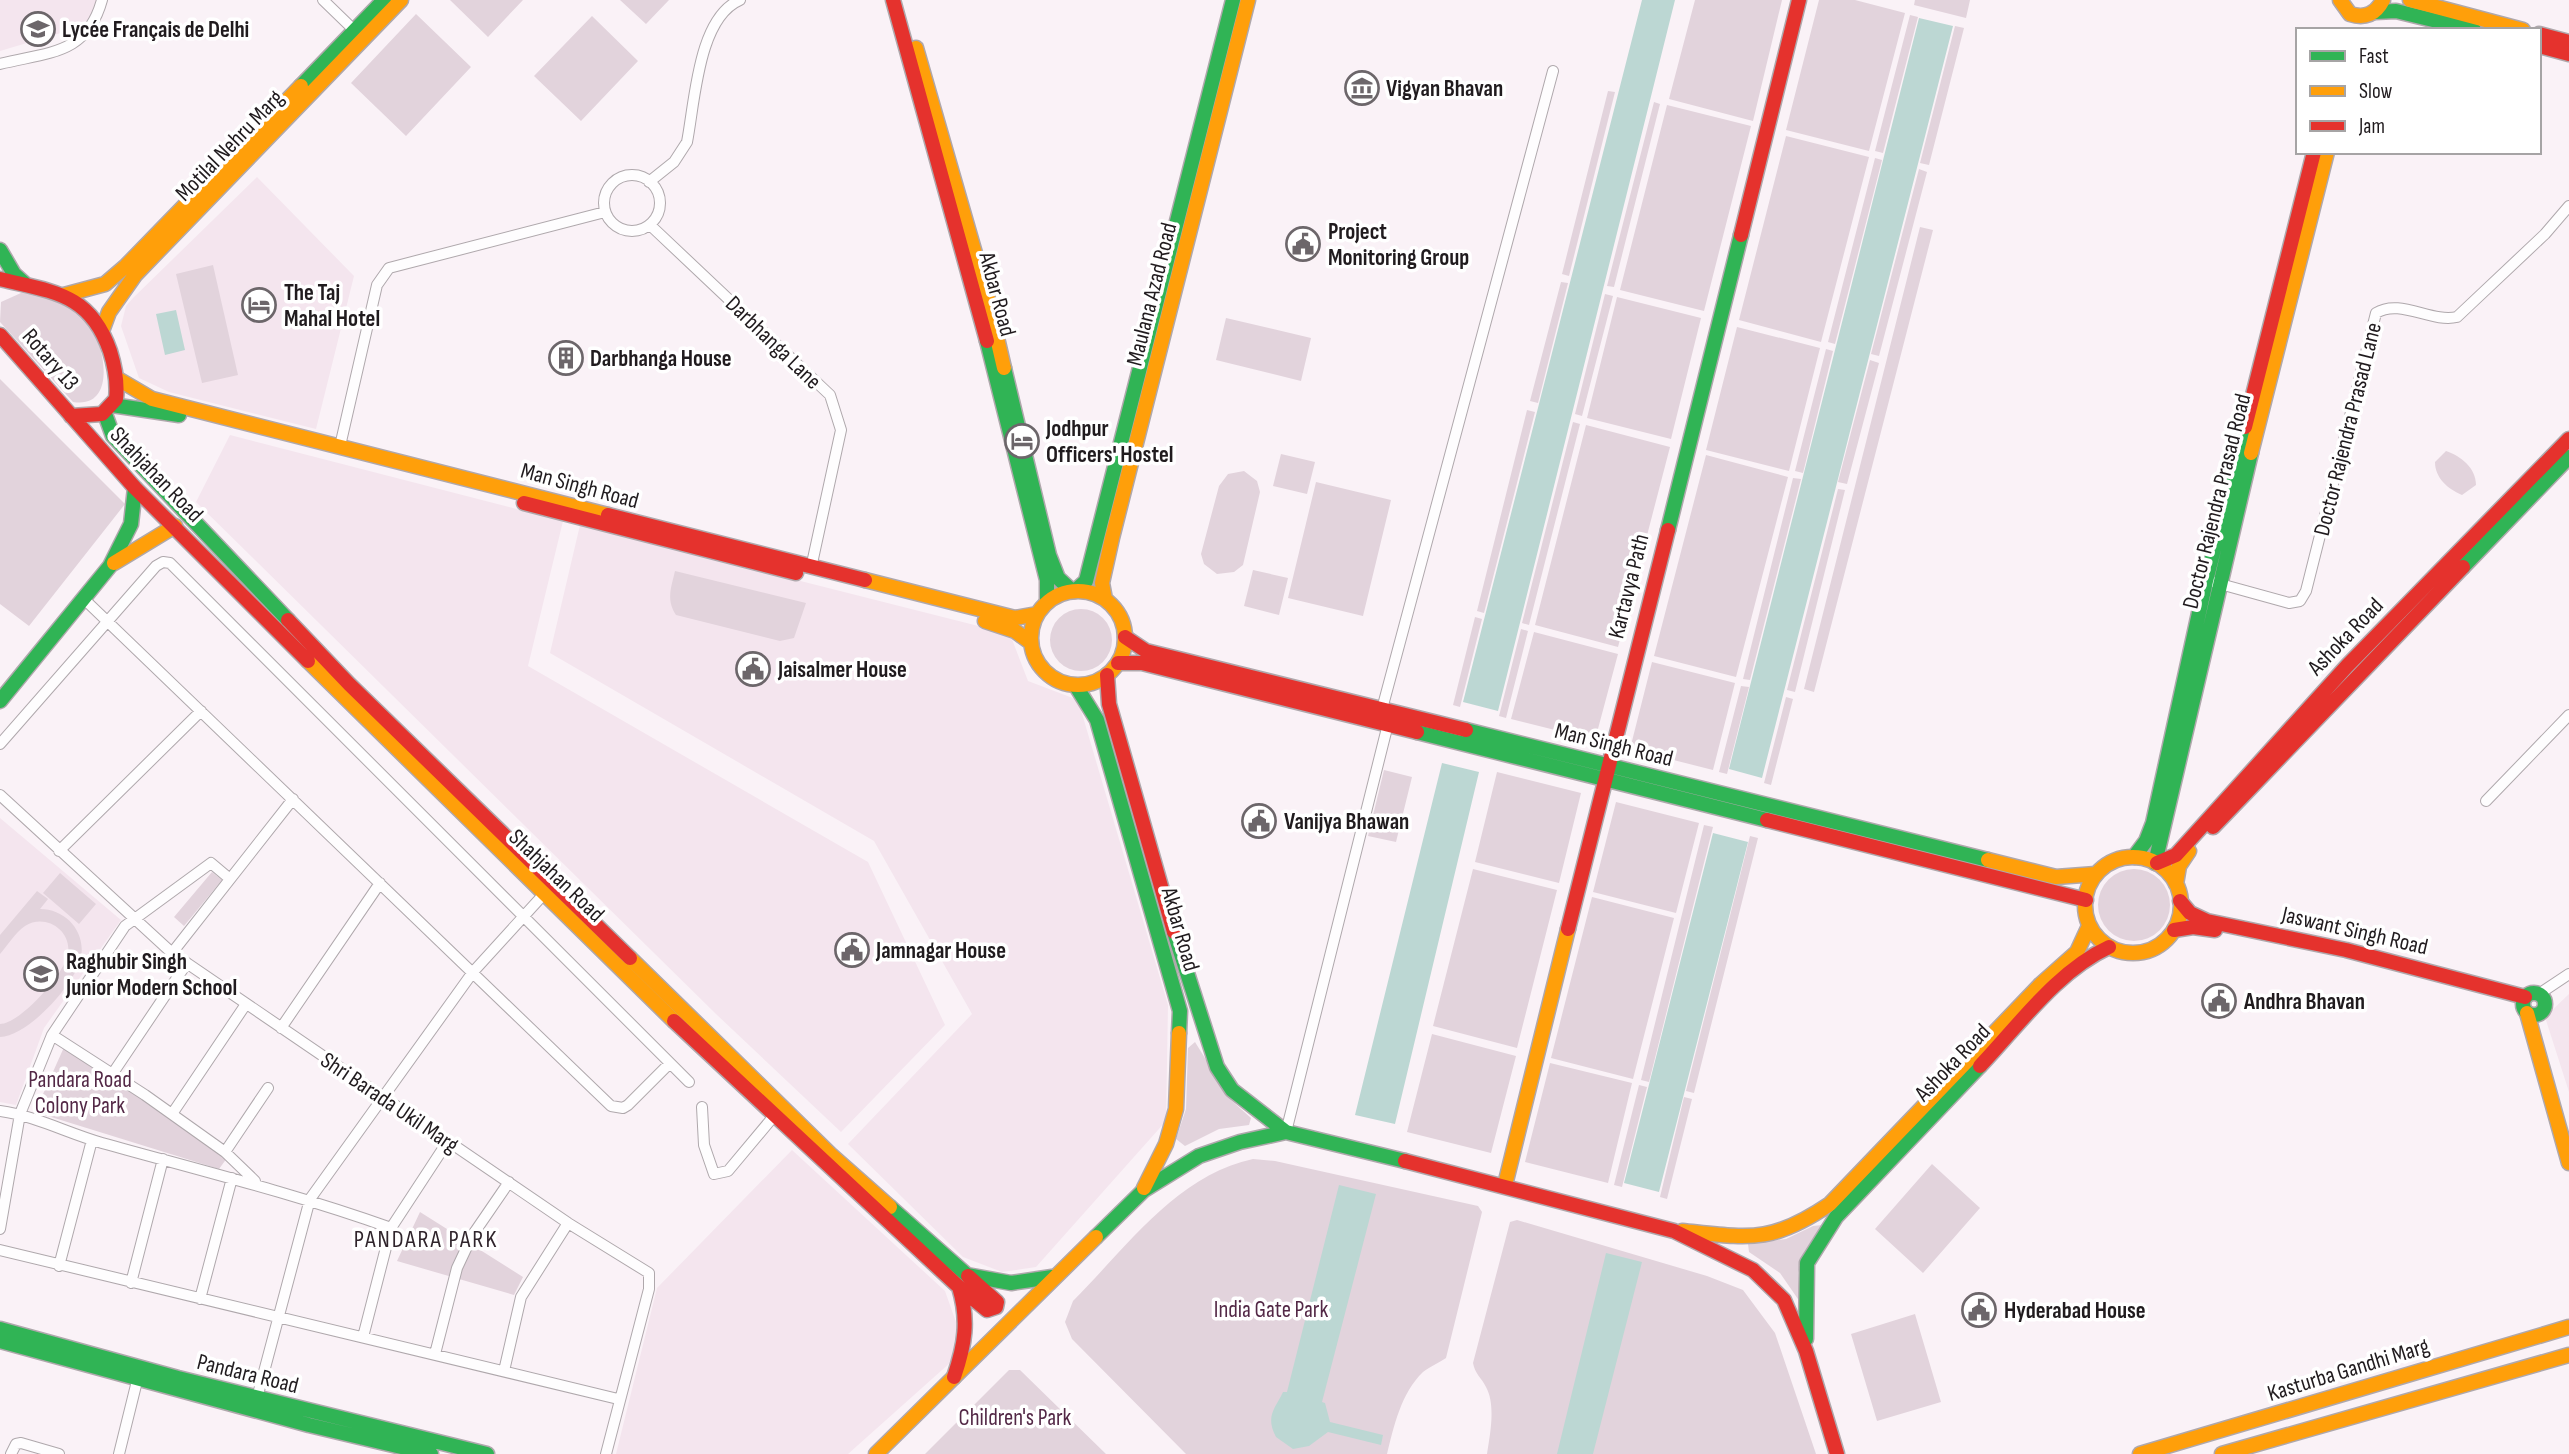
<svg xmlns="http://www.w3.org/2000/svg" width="2569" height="1454" viewBox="0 0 2569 1454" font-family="'Sofia Sans Condensed',sans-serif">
	<rect width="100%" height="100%" fill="#faf2f7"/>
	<path fill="#f4e5ee" d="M0,0h97l-6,24 -91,27z
		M257,177l97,99 -38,153 -147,-37 -30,-14 -18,-52 5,-20 7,-8z
		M230,435l333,86 -35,145 340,196 77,163 -104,107 -125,-118 -520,-512z
		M580,525l430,109 18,47 50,19 90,305 -2,116 -130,146 -34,5 -39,-15 -115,-113 124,-130 -98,-173 -324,-188z
		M0,818l121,102 -77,108 -28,77 -16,-3z
		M2569,994v98l-24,-75z
		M792,1150l153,141 12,34 -6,37 -103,92h-232l41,-166z"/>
	<path fill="#e2d3dc" d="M450,0h73l-35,37z
		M620,0h49l-23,24z
		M1695,0h87l-29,121 -84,-22z
		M1819,0h36l50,13 -36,138 -83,-21z
		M1915,0h55l-4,18 -52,-13z
		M416,14l55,53 -65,69 -55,-53z
		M1910,15l8,2 -35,136 -8,-2z
		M592,16l46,45 -57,60 -47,-45z
		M1955,26l9,2 -35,137 -9,-2z
		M1608,91l7,1 -46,184 -7,-2z
		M1654,102l6,2 -46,183 -7,-1z
		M1667,105l84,21 -47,185 -84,-21z
		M1786,136l83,21 -48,185 -82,-22z
		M1875,158l7,2 -47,184 -7,-2z
		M1919,169l8,3 -48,184 -8,-2z
		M1920,227l13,3 -119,462 -10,-3z
		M213,265l25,110 -36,8 -26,-109z
		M1561,282l7,1 -30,120 -8,-2z
		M21,293c22,1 58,15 71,35 14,23 23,81 -19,74l-73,-80 1,-20z
		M1605,294l8,2 -31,120 -7,-2z
		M1617,297l84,21 -30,121 -84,-21z
		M1226,318l85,20 -10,43 -85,-21z
		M1737,327l83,21 -31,123 -83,-21z
		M1826,349l7,2 -30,122 -8,-2z
		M1870,360l9,3 -32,121 -9,-2z
		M0,379l125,125 -96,122 -29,-22z
		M1527,410l8,2 -51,201 -7,-2z
		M1573,422l7,2 -51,201 -7,-2z
		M1586,425l84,22 -52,200 -83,-22z
		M2446,451c15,5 30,17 30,34l-14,10c-14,-6 -27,-17 -27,-33z
		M1281,454l34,8 -8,32 -34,-8z
		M1706,455l82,22 -52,200 -82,-21z
		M1244,471l13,10 3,11 -17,73 -9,7 -17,2 -13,-10 -3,-10 18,-68 9,-12z
		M1793,478l8,1 -51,201 -7,-1z
		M1316,482l75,18 -28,116 -75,-18z
		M1838,489l7,1 -50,202 -8,-2z
		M1253,570l35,8 -9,37 -35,-9z
		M675,571l131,32 -12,35 -14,3 -104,-26c-10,-15 -5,-27 -1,-44z
		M1050 640a31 31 0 1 1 62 0a31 31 0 1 1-62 0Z
		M1475,617l7,2 -22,88 -7,-2z
		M1521,629l7,2 -22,87 -7,-2z
		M1534,632l84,22 -23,86 -84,-21z
		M1652,662l83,21 -22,87 -83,-21z
		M1741,686l8,1 -22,87 -8,-2z
		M1786,697l7,2 -22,86 -7,-2z
		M1384,770l28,7 -16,65 -28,-6z
		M1497,772l84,21 -22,90 -84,-21z
		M1616,802l83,21 -23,90 -83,-21z
		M1704,825l9,2 -64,255 -8,-2z
		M1750,836l8,2 -64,255 -8,-2z
		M1473,869l84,21 -40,158 -84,-22z
		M2098 905a36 36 0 1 1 72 0a36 36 0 1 1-72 0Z
		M212,872l10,8 -38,46 -10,-9z
		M60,873l36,31 -17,20 -36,-31z
		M37,891l11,8 -8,10c27,0 48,25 40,52 -8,26 -52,75 -80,76v-13c20,0 65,-51 68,-70 4,-24 -23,-41 -43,-28 -10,7 -17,19 -25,28v-19z
		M1592,897l82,21 -41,161 -82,-21z
		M1432,1034l84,22 -25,97 -84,-21z
		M1195,1042l36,58 20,18 -2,7 -30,4 -34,17 -9,-7 10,-30 2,-61z
		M65,1045l79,51 83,62 -8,11 -184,-57z
		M1550,1063l82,20 -24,100 -83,-21z
		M1639,1085l8,2 -25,100 -8,-2z
		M1684,1097l8,2 -25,100 -7,-2z
		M1253,1159l22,2 203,45 4,6 -36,146c-7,5 -17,9 -23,14 -22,21 -29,54 -36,82h-201l-114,-115 -7,-17 8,-21c53,-53 104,-126 180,-142z
		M1932,1164l48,44 -57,65 -48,-44z
		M420,1212l103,65 -9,18 -117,-34z
		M1517,1220l190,56 36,14 32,43 41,121h-329c3,-20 9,-49 -1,-67 -5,-10 -11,-13 -13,-24l37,-141z
		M1822,1225l-18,27 -6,21 2,29 -20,-29 -31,-21 -1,-8 38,-5 27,-13z
		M1915,1314l26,88 -64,19 -26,-87z
		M1009,1370h11l86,84h-181z"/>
	<path fill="#bcd7d3" d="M1642,0h33l-177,711 -35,-9z
		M1919,18l34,8 -191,752 -33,-9z
		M176,310l9,40 -20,5 -9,-41z
		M1442,763l37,9 -84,352 -40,-9z
		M1713,833l35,9 -89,350 -35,-9z
		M1339,1185l37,9 -54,208 3,1 5,19 53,13 -2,10 -53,-13 -19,14 -16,3 -17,-12c-11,-21 -1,-28 7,-45h4z
		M1606,1253l36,9 -49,192h-36z"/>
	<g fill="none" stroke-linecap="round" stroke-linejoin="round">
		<g stroke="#afa8ac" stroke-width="12">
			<path id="street" d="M323,0l32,31
				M0,64c48,-12 87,-9 102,-64
				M604 203a28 28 0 1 1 56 0a28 28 0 1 1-56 0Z
				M649,182l25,-20 13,-20c8,-41 11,-124 53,-142
				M650,225l180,170 11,35 -30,138
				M340,446l37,-161 12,-17 216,-56
				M2213,582l76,21 11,-2 6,-10 70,-278c24,-15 55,10 81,4l88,-83 24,-28
				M84,599l527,507 12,2 5,-3 42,-42
				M1382,709l171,-638
				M0,744l156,-178 7,-4 7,1 519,519
				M0,795l172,158 396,270 81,50v16l-43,165
				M2486,801l83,-86
				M59,851l142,-140
				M172,953l121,-154
				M2539,994l30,-20
				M281,1028l99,-145
				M52,1035l93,60 80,57 30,29
				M113,1073l74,-110
				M702,1107l2,38 10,29 14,-3 46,-55
				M0,1111c36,5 67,22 102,32 97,27 194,51 289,85
				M172,1114l74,-110
				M1286,1132l102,-408
				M225,1152l43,-64
				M0,1229l20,-115 32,-79 73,-109 86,-63 19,16
				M0,1250l618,149
				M59,1266l33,-126
				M131,1283l32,-124
				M200,1299l32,-121
				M363,1337l28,-109 57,-87
				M435,1354l22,-86 15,-32 37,-54
				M504,1371l17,-74 47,-74
				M257,1398l53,-199 163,-227 71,-78
				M11,1454l5,-10 5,-1 38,11
				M119,1454l20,-81"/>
		</g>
		<g stroke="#afa8ac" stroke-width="17">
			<path id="fast" d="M2375,12l21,-1 78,19
				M301,86l83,-86
				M0,250l14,24 10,9
				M987,341l60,239v22
				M1004,368l45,187 9,23 14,13
				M112,405l67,10
				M105,414l8,22 175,184
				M1668,530l73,-295
				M2463,567l106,-110
				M1075,591l11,-10 147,-581
				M1076,686l21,34 83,291 -1,22
				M0,701l110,-135 21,-42 4,-36
				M1466,730l522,130
				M1417,732l350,88
				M2134,857l12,-16 7,-18 53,-242 39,-154
				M2155,863l96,-410
				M1174,932l43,135 15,23 54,42
				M2523 1004a11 11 0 1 1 22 0a11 11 0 1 1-22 0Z
				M890,1207l77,68 44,8 41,-6
				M1096,1237l48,-47 55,-34 41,-14 46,-10 119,29
				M0,1329l178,49 309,76
				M1806,1339l1,-76 29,-46 144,-151
				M0,1341l309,84 122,29"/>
		</g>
		<g stroke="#afa8ac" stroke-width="17">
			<path id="slow" d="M2340,0l10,14c15,5 26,0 33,-14
				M2410,0l113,30
				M916,48l71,247 17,73
				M64,295l41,-11 21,-18 175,-180
				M102,331l7,-19 26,-37 266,-275
				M118,379l34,20 456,116
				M2251,453l76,-301
				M114,563l61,-37
				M865,580l150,38 22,-4
				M1031 638a47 47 0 1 1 94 0a47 47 0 1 1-94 0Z
				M1105,599l-3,-16 10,-45 136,-538
				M985,621l30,10 15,11
				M308,661l366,360
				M2085 905a48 48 0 1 1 96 0a48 48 0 1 1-96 0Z
				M1988,860l68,17 40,-3
				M2176,884l3,-18 10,-15
				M630,958l200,196 60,53
				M2527,1013l42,150
				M1505,1185l63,-256
				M1144,1188l22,-44 10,-35 3,-76
				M1682,1231c68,7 89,13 148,-27l211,-220 36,-32 12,-26
				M876,1454l220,-217
				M2140,1454l429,-127
				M2222,1454l347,-99"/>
		</g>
		<g stroke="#afa8ac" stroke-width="17">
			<path id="jam" d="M893,0l94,341
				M2539,34l30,8
				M2539,46l30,8
				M1741,235l58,-235
				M0,279c53,13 90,14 110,72 5,16 8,31 6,48l-14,15 -31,2
				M0,335l135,153 173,173
				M2245,427l69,-275
				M524,503l272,70
				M608,515l257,65
				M288,620l61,64 281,274
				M1125,637l21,14 320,79
				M1118,663h24l275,69
				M1107,675l2,29 65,228
				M1767,820l319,80
				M2213,827l250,-260
				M2157,863l19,-8 171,-189 222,-227
				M2180,901l10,12 17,8 139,29 179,47
				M1568,929l100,-399
				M2174,930l19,-3 22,3
				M674,1021l285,266c10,33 6,58 -5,90
				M1980,1066c39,-41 77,-95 129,-119
				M1405,1161l269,70 79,39 31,30 22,51 31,103
				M959,1287l28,23 9,-3 1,-5 -29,-26"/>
		</g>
		<use href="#street" stroke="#fefdfe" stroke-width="10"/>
		<use href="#fast" stroke="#30b455" stroke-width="14"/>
		<use href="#slow" stroke="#ff9f0a" stroke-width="14"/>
		<use href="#jam" stroke="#e5322d" stroke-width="14"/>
	</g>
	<defs>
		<g id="school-ring" transform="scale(1.75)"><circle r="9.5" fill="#fff" stroke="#6c666a" stroke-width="1.5"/><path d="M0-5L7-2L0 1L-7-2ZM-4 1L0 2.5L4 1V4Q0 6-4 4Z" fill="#6c666a"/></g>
		<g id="museum-ring" transform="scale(1.75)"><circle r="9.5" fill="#fff" stroke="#6c666a" stroke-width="1.5"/><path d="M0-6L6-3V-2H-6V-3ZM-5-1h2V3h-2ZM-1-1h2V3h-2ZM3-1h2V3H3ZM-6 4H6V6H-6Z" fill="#6c666a"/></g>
		<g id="civic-ring" transform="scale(1.75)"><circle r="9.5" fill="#fff" stroke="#6c666a" stroke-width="1.5"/><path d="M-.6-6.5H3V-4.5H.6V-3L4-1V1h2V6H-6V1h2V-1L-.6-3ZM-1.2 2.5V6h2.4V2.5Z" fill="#6c666a"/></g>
		<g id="hotel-ring" transform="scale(1.75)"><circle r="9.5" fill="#fff" stroke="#6c666a" stroke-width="1.5"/><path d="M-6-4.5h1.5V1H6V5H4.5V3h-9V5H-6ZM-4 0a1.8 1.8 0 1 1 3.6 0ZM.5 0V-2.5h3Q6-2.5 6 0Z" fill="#6c666a"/></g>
		<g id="building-ring" transform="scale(1.75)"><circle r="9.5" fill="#fff" stroke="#6c666a" stroke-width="1.5"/><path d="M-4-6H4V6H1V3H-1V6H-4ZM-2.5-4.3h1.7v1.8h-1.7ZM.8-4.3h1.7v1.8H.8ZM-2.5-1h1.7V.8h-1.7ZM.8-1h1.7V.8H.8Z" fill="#6c666a"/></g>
	</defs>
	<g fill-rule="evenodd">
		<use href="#school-ring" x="38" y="29"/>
		<use href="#museum-ring" x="1362" y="88"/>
		<use href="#civic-ring" x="1303" y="244"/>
		<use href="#hotel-ring" x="259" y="305"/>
		<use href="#building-ring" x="566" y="358"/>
		<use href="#hotel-ring" x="1022" y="441"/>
		<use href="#civic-ring" x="753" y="669"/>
		<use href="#civic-ring" x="1259" y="821"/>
		<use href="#civic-ring" x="852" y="950"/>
		<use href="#school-ring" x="41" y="974"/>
		<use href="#civic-ring" x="2219" y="1001"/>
		<use href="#civic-ring" x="1979" y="1310"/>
	</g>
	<g text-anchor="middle" stroke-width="7" stroke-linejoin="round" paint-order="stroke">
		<g font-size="23" font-weight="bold" fill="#201b1e" stroke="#fff" text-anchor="start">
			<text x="62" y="37">Lycée Français de Delhi</text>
			<text x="1386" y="96">Vigyan Bhavan</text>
			<text x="1328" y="239">Project<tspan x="1328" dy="26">Monitoring Group</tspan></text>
			<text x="284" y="300">The Taj<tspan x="284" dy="26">Mahal Hotel</tspan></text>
			<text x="590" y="366">Darbhanga House</text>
			<text x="1046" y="436">Jodhpur<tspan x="1046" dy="26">Officers' Hostel</tspan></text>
			<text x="778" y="677">Jaisalmer House</text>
			<text x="1284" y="829">Vanijya Bhawan</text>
			<text x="876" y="958">Jamnagar House</text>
			<text x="66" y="969">Raghubir Singh<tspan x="66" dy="26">Junior Modern School</tspan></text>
			<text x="2244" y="1009">Andhra Bhavan</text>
			<text x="2004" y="1318">Hyderabad House</text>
		</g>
		<g font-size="23" fill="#201b1e" stroke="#fff">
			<text transform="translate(229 145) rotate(-46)" y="8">Motilal Nehru Marg</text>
			<text transform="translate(998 294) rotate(75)" y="8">Akbar Road</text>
			<text transform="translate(1151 294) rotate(-76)" y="8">Maulana Azad Road</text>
			<text transform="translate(774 342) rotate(44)" y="8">Darbhanga Lane</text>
			<text transform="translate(51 359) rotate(49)" y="8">Rotary 13</text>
			<text transform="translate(2347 429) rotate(-76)" y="8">Doctor Rajendra Prasad Lane</text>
			<text transform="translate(157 474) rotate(46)" y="8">Shahjahan Road</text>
			<text transform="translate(580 485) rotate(15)" y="8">Man Singh Road</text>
			<text transform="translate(2216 501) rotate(-76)" y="8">Doctor Rajendra Prasad Road</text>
			<text transform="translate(1628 586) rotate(-76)" y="8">Kartavya Path</text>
			<text transform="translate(2345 636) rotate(-46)" y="8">Ashoka Road</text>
			<text transform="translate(1614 744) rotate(14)" y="8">Man Singh Road</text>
			<text transform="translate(557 875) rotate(44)" y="8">Shahjahan Road</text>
			<text transform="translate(1181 929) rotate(74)" y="8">Akbar Road</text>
			<text transform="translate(2355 930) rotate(13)" y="8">Jaswant Singh Road</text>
			<text transform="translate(1952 1062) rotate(-46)" y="8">Ashoka Road</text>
			<text transform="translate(390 1102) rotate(34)" y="8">Shri Barada Ukil Marg</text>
			<text transform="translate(2348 1369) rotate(-17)" y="8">Kasturba Gandhi Marg</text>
			<text transform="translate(248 1373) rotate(14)" y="8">Pandara Road</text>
		</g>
		<g font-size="23" fill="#532846" stroke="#fff">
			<text x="80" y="1087">Pandara Road<tspan x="80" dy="26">Colony Park</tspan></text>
			<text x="1271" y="1317">India Gate Park</text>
			<text x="1015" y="1425">Children's Park</text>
		</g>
		<g font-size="24" letter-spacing="2" fill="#30252c" stroke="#fff">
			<text x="426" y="1247">PANDARA PARK</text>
		</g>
	</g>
	<rect x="2296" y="28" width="245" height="126" fill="#ffffff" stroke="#a6a4a5" stroke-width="2"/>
	<rect x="2310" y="51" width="35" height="10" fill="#30b455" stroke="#a6a4a5" stroke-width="2"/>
	<text x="2359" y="63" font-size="21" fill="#201b1e">Fast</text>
	<rect x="2310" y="86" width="35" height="10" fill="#ff9f0a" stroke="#a6a4a5" stroke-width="2"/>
	<text x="2359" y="98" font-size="21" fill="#201b1e">Slow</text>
	<rect x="2310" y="121" width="35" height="10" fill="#e5322d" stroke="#a6a4a5" stroke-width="2"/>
	<text x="2359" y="133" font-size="21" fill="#201b1e">Jam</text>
</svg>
